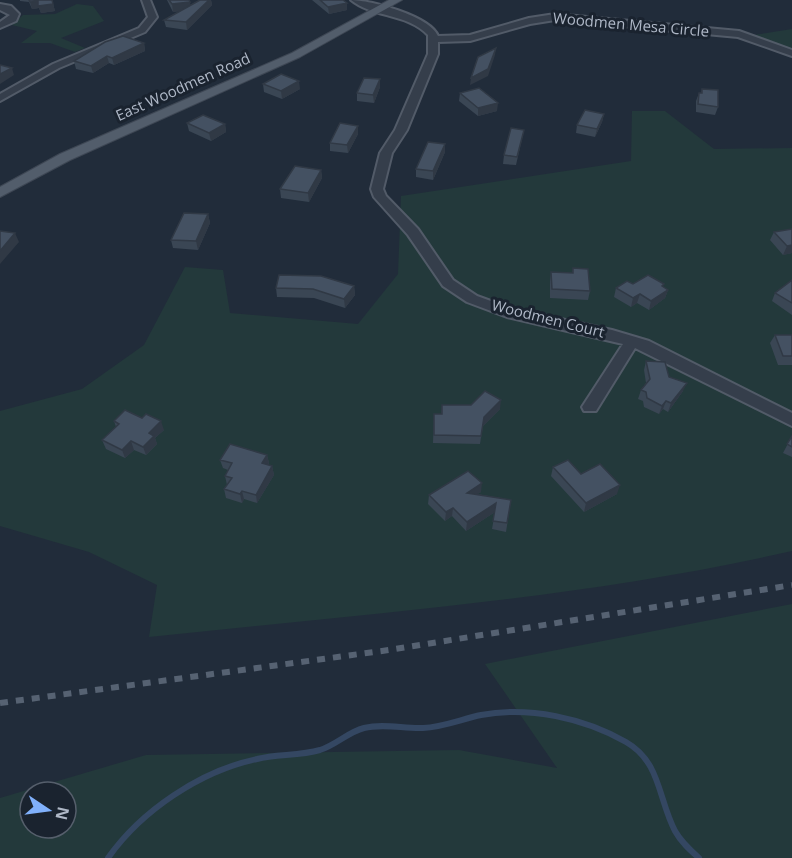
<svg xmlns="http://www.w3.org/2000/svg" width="792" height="858" viewBox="0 0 792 858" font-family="'Open Sans',sans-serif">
	<rect width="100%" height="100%" fill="#212c3a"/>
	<path fill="#23393b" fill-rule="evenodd" d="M77,4l16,2 11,15 -43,17 24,10 -10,4 -25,-9h-29l16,-12 -25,-6 11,-10 32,-1z
		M792,29v21l-38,-15z
		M632,111h33l49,38 78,-1v403c-211,48 -428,63 -643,86l8,-52 -68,-33 -89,-26v-115l82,-22 62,-44 41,-78 38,3 7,43 128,11 40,-50 3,-78 230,-35z
		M792,604v254h-792v-60l146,-43 313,-5 98,18 -72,-104zM30,792h36v36h-36z"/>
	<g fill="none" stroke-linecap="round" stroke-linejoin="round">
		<path stroke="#344762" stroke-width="6" d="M108,858c33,-47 92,-87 149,-99 20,-5 42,-3 63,-9 16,-5 28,-18 44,-22 20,-5 40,1 59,0 20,-1 39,-9 58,-13 48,-9 103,3 145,27 35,20 32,57 49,89 6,11 15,19 24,27"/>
		<g stroke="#525b68" stroke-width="4">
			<path id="minor" d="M142,0h8l7,17 -12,15 -86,36 -59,33v-7l53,-30 86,-36 9,-11z
				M351,0c19,0 79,16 87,36l32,-1 59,-17 26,-4 184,17 53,19v6l-54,-19 -183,-17 -25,4 -60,17 -32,1v12l-31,76 -15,23 -9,36 3,7 32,33 35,51 24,16 33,12 102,22 37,11 143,72v13l-157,-78 -39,63h-12l-2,-4 41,-63 -116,-27 -40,-15 -24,-16 -35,-51 -34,-38 -3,-8 9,-36 15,-23 33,-76v-19c-21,-22 -55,-17 -77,-35z
				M0,4l11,2 8,8 -3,7 -16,7v-6l10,-7 -10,-5z"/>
		</g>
		<g stroke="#3e4754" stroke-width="2">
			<path id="major" d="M389,0h13l-102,57 -230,103 -70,37v-10l60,-33 232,-101z"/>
		</g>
		<use href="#minor" fill="#353e4b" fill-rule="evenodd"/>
		<use href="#major" fill="#525d6b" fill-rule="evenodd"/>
		<path stroke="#566272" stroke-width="6" stroke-dasharray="8 8" stroke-linecap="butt" d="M0,703l389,-53 403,-65"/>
	</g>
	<path fill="#3a4654" d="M20,0h32l3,11 -14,2 -2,-5 -7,1 -3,-7 -9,-1z
		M167,0h22l1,5 10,-5h11l1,5 -25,25 -21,-3 -2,-7 16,-9 -7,1z
		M312,0h31l4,10 -18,4z
		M144,43l1,8 -31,14 -5,-2 -16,10 -17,-4 -2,-8z
		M380,79v8l-6,16 -17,-2v-8z
		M263,84l37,5 -18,10 -18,-7z
		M702,89l16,18 -3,8 -19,-3v-11l3,-8h2z
		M460,93l37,18 -19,5 -19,-15z
		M604,114l-2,8 -7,15 -19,-4 1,-8z
		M187,123l38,1 1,8 -15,9 -22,-10z
		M358,126v8l-10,19 -18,-2v-8z
		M524,130l-8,35 -13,-1 1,-9z
		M445,144v8l-12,28 -17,-3v-8z
		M321,170l1,8 -13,24 -28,-4 -1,-9z
		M208,214l2,9 -12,27 -25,-2 -2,-8z
		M792,229v24l-9,2 -13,-15 4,-8z
		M573,268l17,23 -2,9 -38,-2v-17l1,-9 21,1z
		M792,280v35l-20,-14 3,-8z
		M633,284l30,3 5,3 -3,8 -16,12 -12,-7 -6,4 -17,-10 2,-9z
		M354,286l1,9 -10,13 -31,-10 -37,-1 -1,-9z
		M775,335h17v30h-14l-8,-22z
		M646,361l23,16 14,14 -15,21 -5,-3 -4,5 -15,-7 -1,-6 -5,-2 3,-9 5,-7 -2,-13z
		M442,405l58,4 -17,17 -3,18 -47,-1 1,-29h7z
		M114,421l50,9 -9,8 2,6 -11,11 -12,-5 -9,8 -19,-9 -4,-9 14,-13z
		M792,436v21l-9,-4z
		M267,455l2,8 -1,2 4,1 2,9 -17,28 -13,-4 -2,4 -16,-5 -2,-9 3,-4 -2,-9 3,-6 -5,-2 -3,-8z
		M553,467l28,7 36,20 -33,18 -33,-36z
		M481,492l-4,2 34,6 -5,32 -14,-3 3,-17 -29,19 -14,-15 -7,5 -17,-17 1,-9z"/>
	<path fill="#303945" d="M52,0l3,11 -14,2 -2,-5 -7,1 -2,-7z
		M209,0h2l1,5 -25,25 -1,-8z
		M190,2l1,8 -18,2 -1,-8z
		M347,3v7l-18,4 -1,-7z
		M144,43l1,8 -31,14 -2,-7z
		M496,48l-1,7 -7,21 -18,9 1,-7z
		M107,56l2,7 -16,10 -2,-7z
		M12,68l2,7 -14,9v-10z
		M380,79v8l-6,16 -1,-8z
		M299,81l1,8 -18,10 -1,-8z
		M498,103l-1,8 -19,5v-8z
		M604,114l-2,8 -7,15 2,-8z
		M225,124l1,8 -15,9 -2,-8z
		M358,126v8l-10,19 -1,-8z
		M445,144v8l-12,28v-9z
		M321,170l1,8 -13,24 -1,-9z
		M208,214l2,9 -12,27 -2,-9z
		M15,233l4,9 -19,22v-13z
		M792,245v8l-9,2 4,-9z
		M354,286l1,9 -10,13 -1,-9z
		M668,290l-3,8 -16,12 2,-9z
		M640,294l-3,9 -6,4 2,-9z
		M687,383l-4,8 -15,21 3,-9z
		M501,400l-1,9 -17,17 -3,18 4,-27z
		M666,401l-3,8 -4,5 3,-8z
		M161,421l3,9 -9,8 2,6 -11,11 -3,-8 6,-14z
		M131,441l3,9 -9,8 -3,-8z
		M267,455l2,8 -5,9 -2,-9z
		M272,466l2,9 -17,28 -1,-8z
		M482,483l-1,9 -15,9 1,-8z
		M620,485l-3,9 -33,18 2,-9z
		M242,491l2,8 -2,4 -2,-9z
		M496,503l-1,9 -29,19 1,-9z
		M453,508l-1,8 -7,5 1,-9z"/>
	<path fill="#445162" stroke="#303945" stroke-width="1.5" d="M29,0h23l1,4 -15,2v-5l-8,1z
		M169,0h20l1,2 -18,2z
		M200,0h9l-23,22 -22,-2z
		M320,0h23l4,3 -19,4z
		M123,36l21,7 -32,15 -5,-2 -16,10 -17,-5 31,-19z
		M496,48l-8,21 -17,9 7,-21z
		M0,65l12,3 -12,6z
		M281,74l18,7 -18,10 -18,-7z
		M364,78l16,1 -7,16 -16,-2z
		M479,88l19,15 -20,5 -18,-15z
		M702,89l16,1v17l-20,-3 1,-11h3z
		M585,110l19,4 -7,15 -20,-4z
		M203,115l22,9 -16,9 -22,-10z
		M340,123l18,3 -11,19 -17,-2z
		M511,128l13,2 -7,27 -13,-2z
		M428,142l17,2 -12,27 -17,-2z
		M295,166l26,4 -13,23 -28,-4z
		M184,213l24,1 -12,27 -25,-1z
		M792,229v16l-5,1 -13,-14z
		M0,231l15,2 -15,18z
		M573,268l15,1 2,22 -38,-2 -1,-17 22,1z
		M279,275l42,1 33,10 -10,13 -31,-10 -37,-1z
		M648,275l16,9 -2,2 6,4 -17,11 -11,-7 -7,4 -17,-10 11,-7 6,3z
		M792,280v23l-17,-10z
		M775,335h17v21h-9z
		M646,361l19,1 4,15 18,6 -16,20 -5,-2 -4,5 -15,-8 -1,-6 -5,-2 9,-11z
		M485,391l16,9 -17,17 -3,19 -47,-1v-21h8v-9h29z
		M125,410l17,8 4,-4 15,7 -12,12 5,3 -11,11 -12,-6 -9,9 -20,-10 17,-16 -5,-3z
		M792,436v11l-5,-3z
		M230,444l37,11 -5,8 10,3 -16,29 -14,-4 -2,3 -16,-5 8,-11 -7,-2 7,-13 -12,-3z
		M568,460l13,14 19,-10 20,21 -34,18 -33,-36z
		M468,471l14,12 -15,10 44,7 -4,23 -14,-2 3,-18 -29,19 -14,-14 -7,4 -17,-17z"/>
	<g text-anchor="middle" stroke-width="6" stroke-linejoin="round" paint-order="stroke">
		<g font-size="15" fill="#afb8c7" stroke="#1a232f">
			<text transform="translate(631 25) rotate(5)" y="5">Woodmen Mesa Circle</text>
			<text transform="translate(183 87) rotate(-24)" y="5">East Woodmen Road</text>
			<text transform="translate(548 319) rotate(14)" y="5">Woodmen Court</text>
		</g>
	</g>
	<g transform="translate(48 810) rotate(103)"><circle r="28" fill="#1a232f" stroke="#565f6c" stroke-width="1.5"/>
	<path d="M0-4.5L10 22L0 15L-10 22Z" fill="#80b0fb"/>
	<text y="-9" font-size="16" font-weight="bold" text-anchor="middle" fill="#afb8c7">N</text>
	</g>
</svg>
